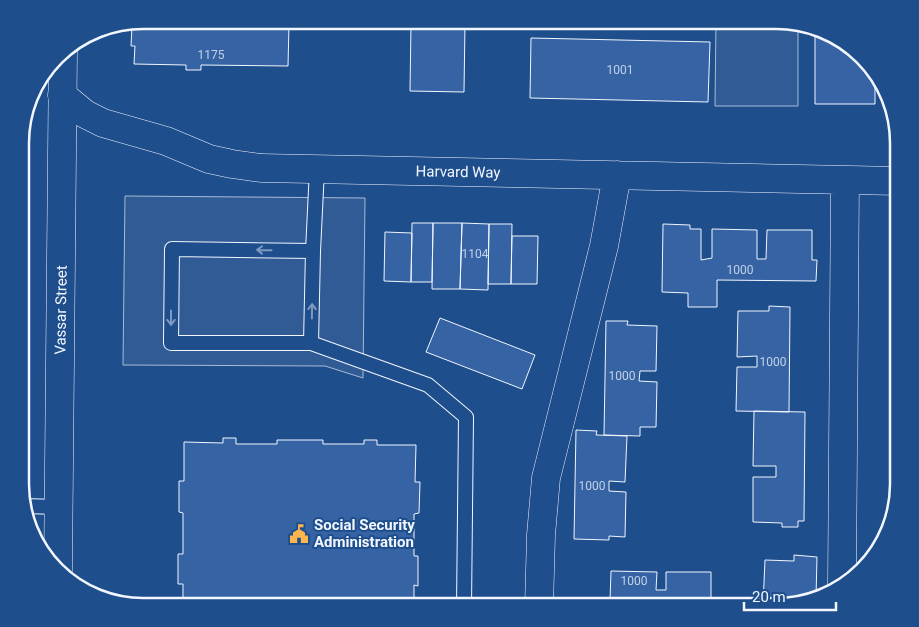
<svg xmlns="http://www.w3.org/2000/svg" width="919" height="627" viewBox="0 0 919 627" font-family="Roboto,sans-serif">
	<rect width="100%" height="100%" fill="#1f4e8c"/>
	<path fill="#305b95" stroke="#a8bbd7" d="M784,20l14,6v80h-83l1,-85z
		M125,196l240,2 -2,180 -38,-12 -202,-1z"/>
	<path fill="#3563a3" stroke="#f2f6ff" d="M465,23l-1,69 -54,-1 1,-67z
		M289,25l-1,41 -87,-1v5h-15v-5l-52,-1 1,-18h-4l1,-20z
		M815,32l36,13 24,28v31h-60z
		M531,38l179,4 -2,60 -178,-4z
		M412,223h21l-1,59h-21z
		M433,223h29l-2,66h-28z
		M462,223l27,1 -1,66 -28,-1z
		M489,224h23l-1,60h-23z
		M663,224l27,1v4h11v31l11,-2v-29l45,1v29h9l1,-29h45v30h5l-1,21 -99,-1v27h-29v-14l-26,-1z
		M385,232l27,1 -1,49 -27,-1z
		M512,236h26l-1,48h-26z
		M769,306l21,1 -1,105 -53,-1 1,-44h20v-11l-20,1 1,-46h31z
		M440,318l95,37 -13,34 -96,-37z
		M606,321h22l-1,4 30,1 -1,45h-16l-1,10 18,1 -1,45h-16v9l-36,-1z
		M754,411l51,1 -1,109h-6v6h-16v-4l-29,-1v-45h23v-11h-23z
		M576,430l21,1 -1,4 31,1 -2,46 -16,-1v10l17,1 -1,45 -16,-1v4l-35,-1z
		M223,438h13v6h41v-4h46v4h41v-4h13v5h39l-1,37h5l-1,31 -5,1v42h4v30l-4,-1v22h-231v-23h-5v-30h5v-41l-4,-1v-31h5v-39l39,1z
		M794,555l23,2 -1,41 -37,8 -16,-1 2,-45 29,1z
		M611,571l46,1 -1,18h10v-18h45v30h5v5h-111v-6h5z"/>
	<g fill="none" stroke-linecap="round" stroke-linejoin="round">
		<g stroke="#f2f6ff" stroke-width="16">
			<path id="service" d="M313,251l-141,-2 -1,94h140l2,-92 4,-82
				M311,343l117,42 38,32 -2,190
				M23,506l36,1"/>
		</g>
		<g stroke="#f2f6ff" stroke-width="29">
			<path id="minor" d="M62,95l23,19 18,9 63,18 43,18 23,5 29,4 638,13
				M842,585l3,-405
				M539,607l2,-72 5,-57 58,-232 13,-71"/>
		</g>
		<g stroke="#f2f6ff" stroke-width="29">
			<path id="tertiary" d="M58,570l5,-520"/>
		</g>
		<use href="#service" stroke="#1f4e8c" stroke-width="14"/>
		<use href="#minor" stroke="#1f4e8c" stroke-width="28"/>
		<use href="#tertiary" stroke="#1f4e8c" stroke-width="28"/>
	</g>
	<defs><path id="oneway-shaft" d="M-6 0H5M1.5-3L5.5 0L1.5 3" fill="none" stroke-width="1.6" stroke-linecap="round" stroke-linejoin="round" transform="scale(1.25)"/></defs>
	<g stroke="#7e9ac0">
		<use href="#oneway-shaft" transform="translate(264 250) rotate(-179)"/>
		<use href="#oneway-shaft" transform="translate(312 311) rotate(-89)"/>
		<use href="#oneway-shaft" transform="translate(171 318) rotate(90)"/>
	</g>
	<defs>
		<g id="civic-bare" transform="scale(1.5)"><path d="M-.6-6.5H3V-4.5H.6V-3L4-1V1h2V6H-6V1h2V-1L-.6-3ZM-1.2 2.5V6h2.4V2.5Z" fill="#ffb74d" stroke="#1f4e8c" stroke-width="2.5" paint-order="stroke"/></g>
	</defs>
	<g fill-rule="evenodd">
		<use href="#civic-bare" x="299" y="534"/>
	</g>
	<g text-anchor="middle" stroke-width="4" stroke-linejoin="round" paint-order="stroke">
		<g font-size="12" fill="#c3d1e8">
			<text x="211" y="59">1175</text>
			<text x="620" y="74">1001</text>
			<text x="475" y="258">1104</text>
			<text x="740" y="274">1000</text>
			<text x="773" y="366">1000</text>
			<text x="622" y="380">1000</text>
			<text x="592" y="490">1000</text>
			<text x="634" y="585">1000</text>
		</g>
		<g font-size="15" fill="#f2f6ff" stroke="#1f4e8c">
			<text transform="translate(458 172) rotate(1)" y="5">Harvard Way</text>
			<text transform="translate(61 310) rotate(-89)" y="5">Vassar Street</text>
		</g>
		<g font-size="15" font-weight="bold" fill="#f2f6ff" stroke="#1f4e8c" text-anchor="start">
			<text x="314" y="530">Social Security<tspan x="314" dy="17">Administration</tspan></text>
		</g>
	</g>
	<path d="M0 0H919V627H0ZM143 29H776A114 114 0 0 1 890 143V484A114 114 0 0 1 776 598H143A114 114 0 0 1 29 484V143A114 114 0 0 1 143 29Z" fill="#1f4e8c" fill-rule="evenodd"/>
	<path fill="none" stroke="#f2f6ff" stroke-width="2.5" d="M143 29H776A114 114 0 0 1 890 143V484A114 114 0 0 1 776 598H143A114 114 0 0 1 29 484V143A114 114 0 0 1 143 29Z"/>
	<path d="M744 602v8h92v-8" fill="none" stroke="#f2f6ff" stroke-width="2.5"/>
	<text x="752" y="602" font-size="15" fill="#f2f6ff" stroke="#1f4e8c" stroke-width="4" paint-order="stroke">20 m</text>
</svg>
